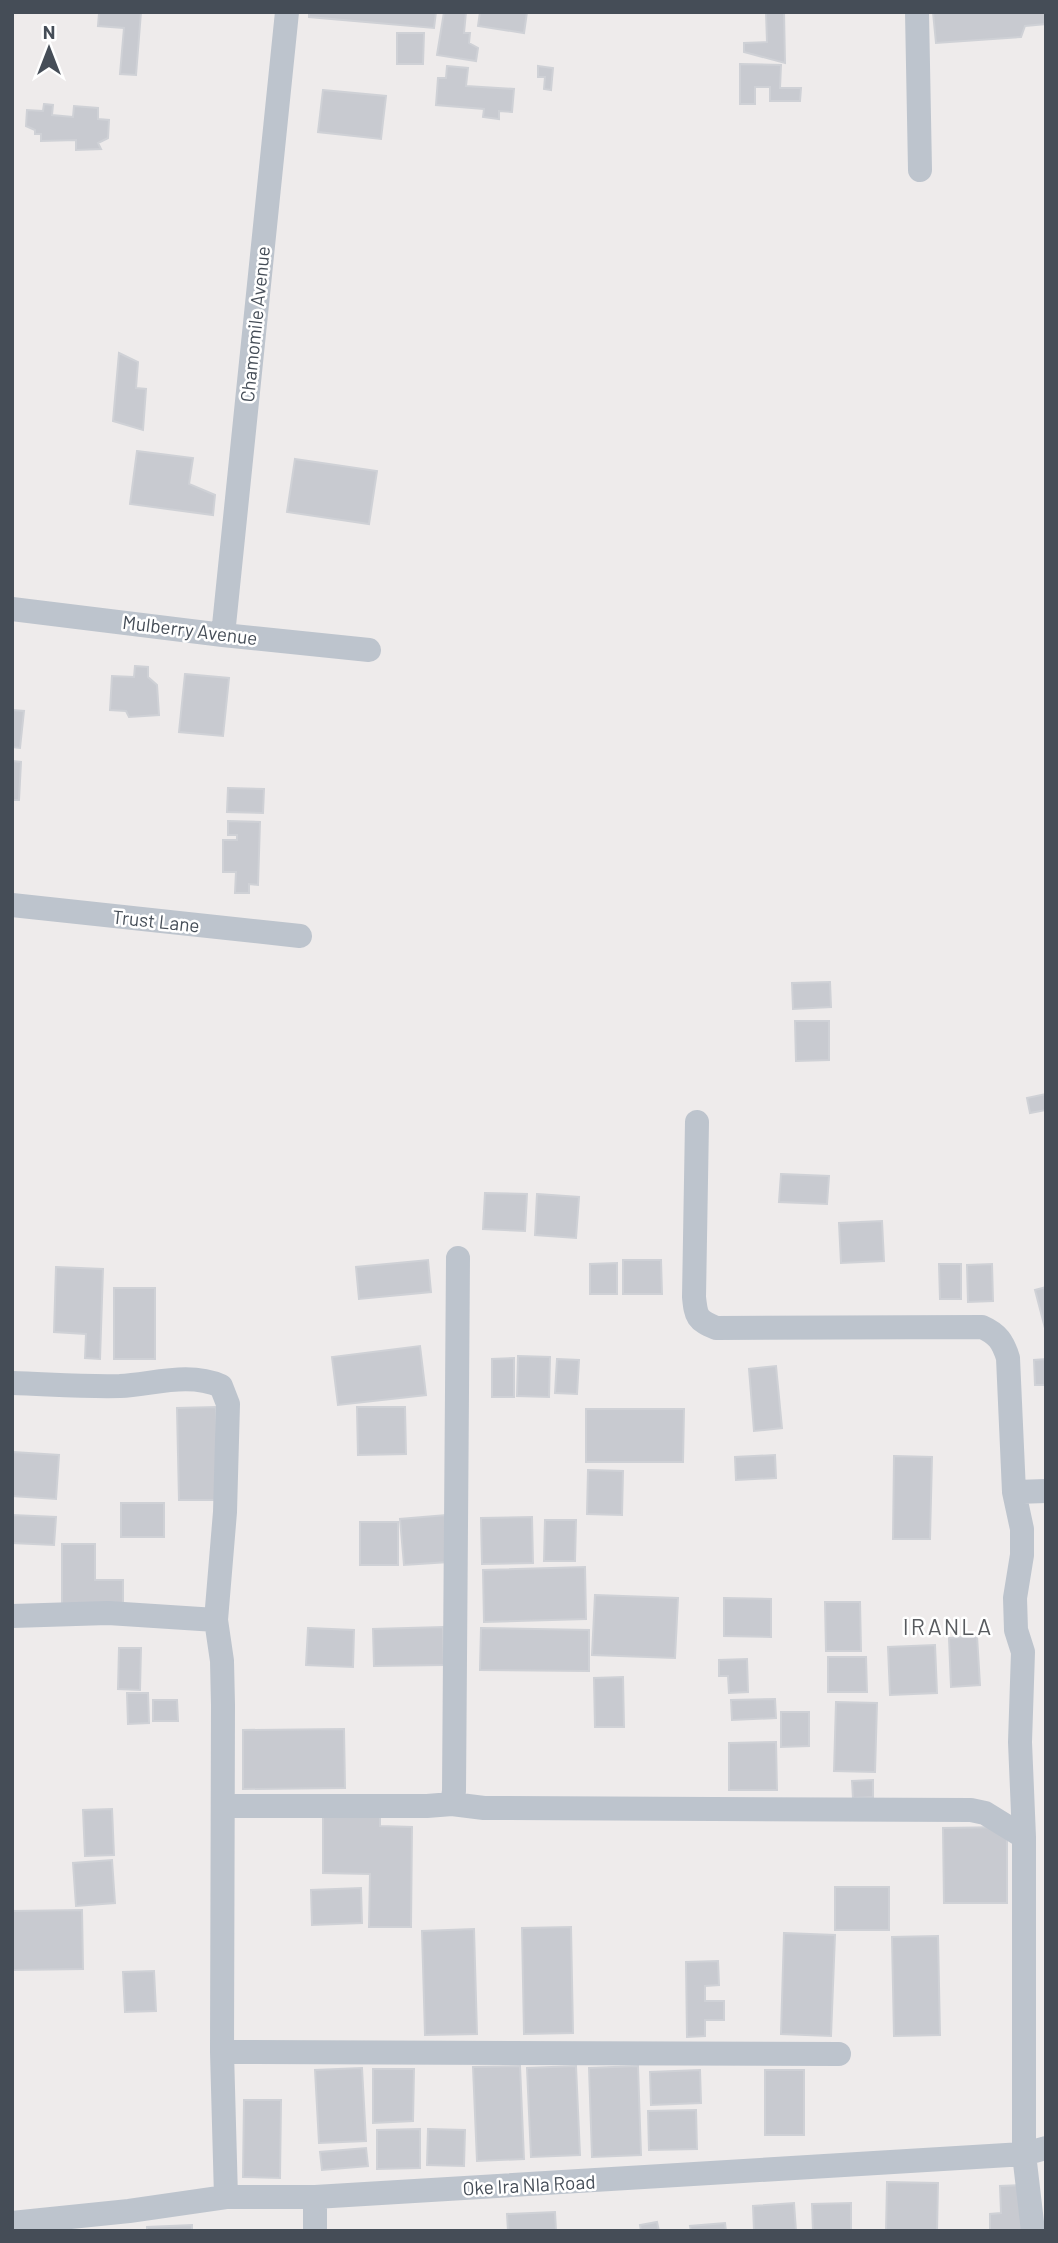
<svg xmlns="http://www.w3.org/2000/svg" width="1058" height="2243" viewBox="0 0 1058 2243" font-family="Barlow,sans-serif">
	<rect width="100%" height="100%" fill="#eeebeb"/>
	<path fill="#c8cad0" stroke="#cfd1d6" stroke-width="2" d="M141,12l-5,63 -16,-1 4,-46 -26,-2 1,-13z
		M309,12h127l-2,16 -125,-11z
		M444,12h22l-2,21h6l-1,10 9,5 -2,13 -39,-6z
		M480,12h47l-3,21 -46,-7z
		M766,12h18l1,51 -41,-11v-9l23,-1z
		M933,12h113v12l-21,2 -4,11 -85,6z
		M397,33h27l-1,31h-26z
		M740,64l41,1 -1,23h21l-1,13h-30v-14h-15v17h-15z
		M447,66l21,2 -2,18 48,3 -2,23 -13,-1v8l-16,-2 1,-8 -48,-4 2,-27h8z
		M538,66l15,2 -2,22 -7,-1 1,-12h-7z
		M323,90l63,6 -5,43 -63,-7z
		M44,104l9,1 -1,10 21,2 1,-11 24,2v11l11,1 -1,18 -10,5 3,6 -25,1v-10l-35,1v-7h-6v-4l-9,-4 1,-16 16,1z
		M119,353l19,9 -2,26 10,1 -3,41 -30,-9z
		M137,451l56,7 -4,26 26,11 -2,20 -83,-11z
		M295,459l82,12 -8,53 -82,-12z
		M135,666l13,1v10l9,8 2,30 -30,2 -3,-6 -16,-1 2,-34 22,1z
		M185,674l44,4 -6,58 -44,-4z
		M12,710l12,1 -4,37 -8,-1z
		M12,761l9,1 -2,38h-7z
		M228,788l36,1 -1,24 -36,-1z
		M228,821l32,1 -2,63 -9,-1v9h-14l1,-21h-13v-32h14v-5h-9z
		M830,982l1,25 -38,2 -1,-26z
		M795,1021h34v39l-33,1z
		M1046,1094v16l-16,3 -3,-15z
		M781,1174l48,2 -2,28 -48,-2z
		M485,1193l42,1 -2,37 -42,-2z
		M537,1194l42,3 -3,41 -41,-3z
		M882,1221l2,40 -43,2 -2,-40z
		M428,1260l3,32 -72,7 -3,-32z
		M623,1260h38l1,34h-39z
		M617,1263v31h-27v-30z
		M939,1264h22v35h-21z
		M992,1264l1,37 -25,1 -1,-37z
		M56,1267l47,2 -3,90 -15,-1 1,-24 -32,-2z
		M1046,1287v45l-11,-42z
		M114,1288h41v71h-41z
		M420,1346l6,49 -88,10 -6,-48z
		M518,1356l32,1 -1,40 -32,-1z
		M514,1358v39h-22v-38z
		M557,1359l22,1 -2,34 -22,-1z
		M1046,1359v26h-11l-1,-25z
		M776,1366l6,62 -28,3 -5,-62z
		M216,1407l2,93h-39l-2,-92z
		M357,1407h48l1,47 -48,1z
		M586,1409h98l-1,53h-97z
		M13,1452l46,3 -3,44 -44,-3z
		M775,1455l1,23 -40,2 -1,-23z
		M894,1456l38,1 -2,82h-37z
		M588,1470l35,1 -1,44 -35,-1z
		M121,1503h43v34h-43z
		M12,1515l44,2 -2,28 -42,-2z
		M446,1515l3,47 -45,3 -4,-46z
		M532,1517l1,46 -51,1 -1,-46z
		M545,1520h31l-1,41h-31z
		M360,1522h38v43h-38z
		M62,1544h33v36h28v27h-61z
		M585,1567l1,52 -102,3 -1,-52z
		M595,1595l83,3 -3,60 -83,-3z
		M724,1598l47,1v38l-47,-1z
		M825,1602h35l1,49h-35z
		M443,1627l1,38 -70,1 -1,-37z
		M308,1628l46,2 -1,37 -47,-2z
		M481,1628l108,2v41l-109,-1z
		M977,1636l3,49 -29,2 -2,-49z
		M935,1645l2,48 -47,2 -2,-48z
		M119,1648h22l-1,42 -22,-1z
		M828,1657h38l1,35h-39z
		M747,1659l1,33 -19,1 -1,-17h-9v-16z
		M623,1677l1,50h-29l-1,-49z
		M127,1693h21l1,30 -21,1z
		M775,1699l1,19 -44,2 -1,-20z
		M153,1700h24l1,21h-25z
		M836,1702l41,1 -2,69 -41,-1z
		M781,1712h28v34l-28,1z
		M344,1729l1,59 -102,1v-59z
		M776,1742l1,48h-48v-47z
		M873,1780v17l-20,1 -1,-17z
		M112,1809l2,46 -29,1 -2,-46z
		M323,1814l57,1v11l32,1 -1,100h-42l1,-53 -47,-1z
		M1007,1827v76h-63l-1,-75z
		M112,1860l3,43 -39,3 -3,-43z
		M835,1887h54v43h-54z
		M361,1888l1,35 -50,2 -1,-35z
		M82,1910l1,59 -71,1v-59z
		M571,1927l2,106 -49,1 -2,-106z
		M474,1929l3,105 -52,1 -3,-104z
		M784,1933l51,2 -4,101 -50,-2z
		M938,1936l2,99 -46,1 -2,-99z
		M718,1961l1,24 -14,1v15h19v19h-19v16l-18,1 -1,-75z
		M154,1971l2,40 -31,1 -2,-40z
		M520,2066l4,93 -47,2 -4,-94z
		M576,2066l4,89 -49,2 -4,-89z
		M638,2066l3,89 -49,2 -3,-89z
		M362,2068l4,73 -47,2 -4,-73z
		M373,2069h41l-1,52 -40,2z
		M700,2070l1,33 -50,2 -1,-33z
		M765,2070h39v65h-39z
		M244,2100h37l-1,78 -37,-1z
		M696,2110l1,39 -48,1 -1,-39z
		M420,2129v39l-43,1v-39z
		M428,2129l37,1 -1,36 -37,-1z
		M366,2148l2,18 -46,4 -2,-18z
		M887,2182l51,1 -1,48h-51z
		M1021,2185l2,46h-33v-17l11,-1 -1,-27z
		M794,2203l2,28h-42l-1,-25z
		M851,2203v28h-38l-1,-27z
		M555,2212l1,19h-48l-1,-17z
		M657,2222l2,9h-18l-1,-6z
		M725,2223l1,8h-35l-1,-5z
		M192,2225v6h-45v-4z"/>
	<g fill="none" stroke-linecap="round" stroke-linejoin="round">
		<path stroke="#bdc4cd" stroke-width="24" d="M917,12l3,158
			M12,609l211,26 146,15
			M223,635l64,-623
			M12,905l288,31
			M697,1122l-3,175c2,20 3,23 22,31l266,-1c16,7 21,15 26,31l6,134 8,37v26l-7,43 1,32 7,22 -3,90 4,95v317l9,77
			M12,1383c36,1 72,4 108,3 34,-2 69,-14 101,0l7,18 -3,108 -9,108
			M1014,1492l32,-1
			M12,1616l96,-3 108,7 6,41 1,44 -1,347 4,145
			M452,1804l32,4 487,2 14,3 39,24
			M223,1806h204l25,-2 2,-13 4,-533
			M222,2052l617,2
			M315,2197v34
			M12,2223l117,-12 97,-14h89l709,-43 22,-6"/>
	</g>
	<g text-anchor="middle" stroke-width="5" stroke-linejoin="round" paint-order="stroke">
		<g font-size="19" fill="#454d57" stroke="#fff">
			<text transform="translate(255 324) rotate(-84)" y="7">Chamomile Avenue</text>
			<text transform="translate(190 630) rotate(7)" y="7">Mulberry Avenue</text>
			<text transform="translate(156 921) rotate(6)" y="7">Trust Lane</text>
			<text transform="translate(529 2185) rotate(-3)" y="7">Oke Ira Nla Road</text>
		</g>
		<g font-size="23" letter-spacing="2" fill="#585b5f" stroke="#fff">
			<text x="948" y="1635">IRANLA</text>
		</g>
	</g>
	<rect width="1058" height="2243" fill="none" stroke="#454d57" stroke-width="28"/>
	<g transform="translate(49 49)" stroke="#ffffff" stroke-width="5" paint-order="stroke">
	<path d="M0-5L12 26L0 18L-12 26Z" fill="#454d57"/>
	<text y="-10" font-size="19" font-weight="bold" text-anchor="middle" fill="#454d57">N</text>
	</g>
</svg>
